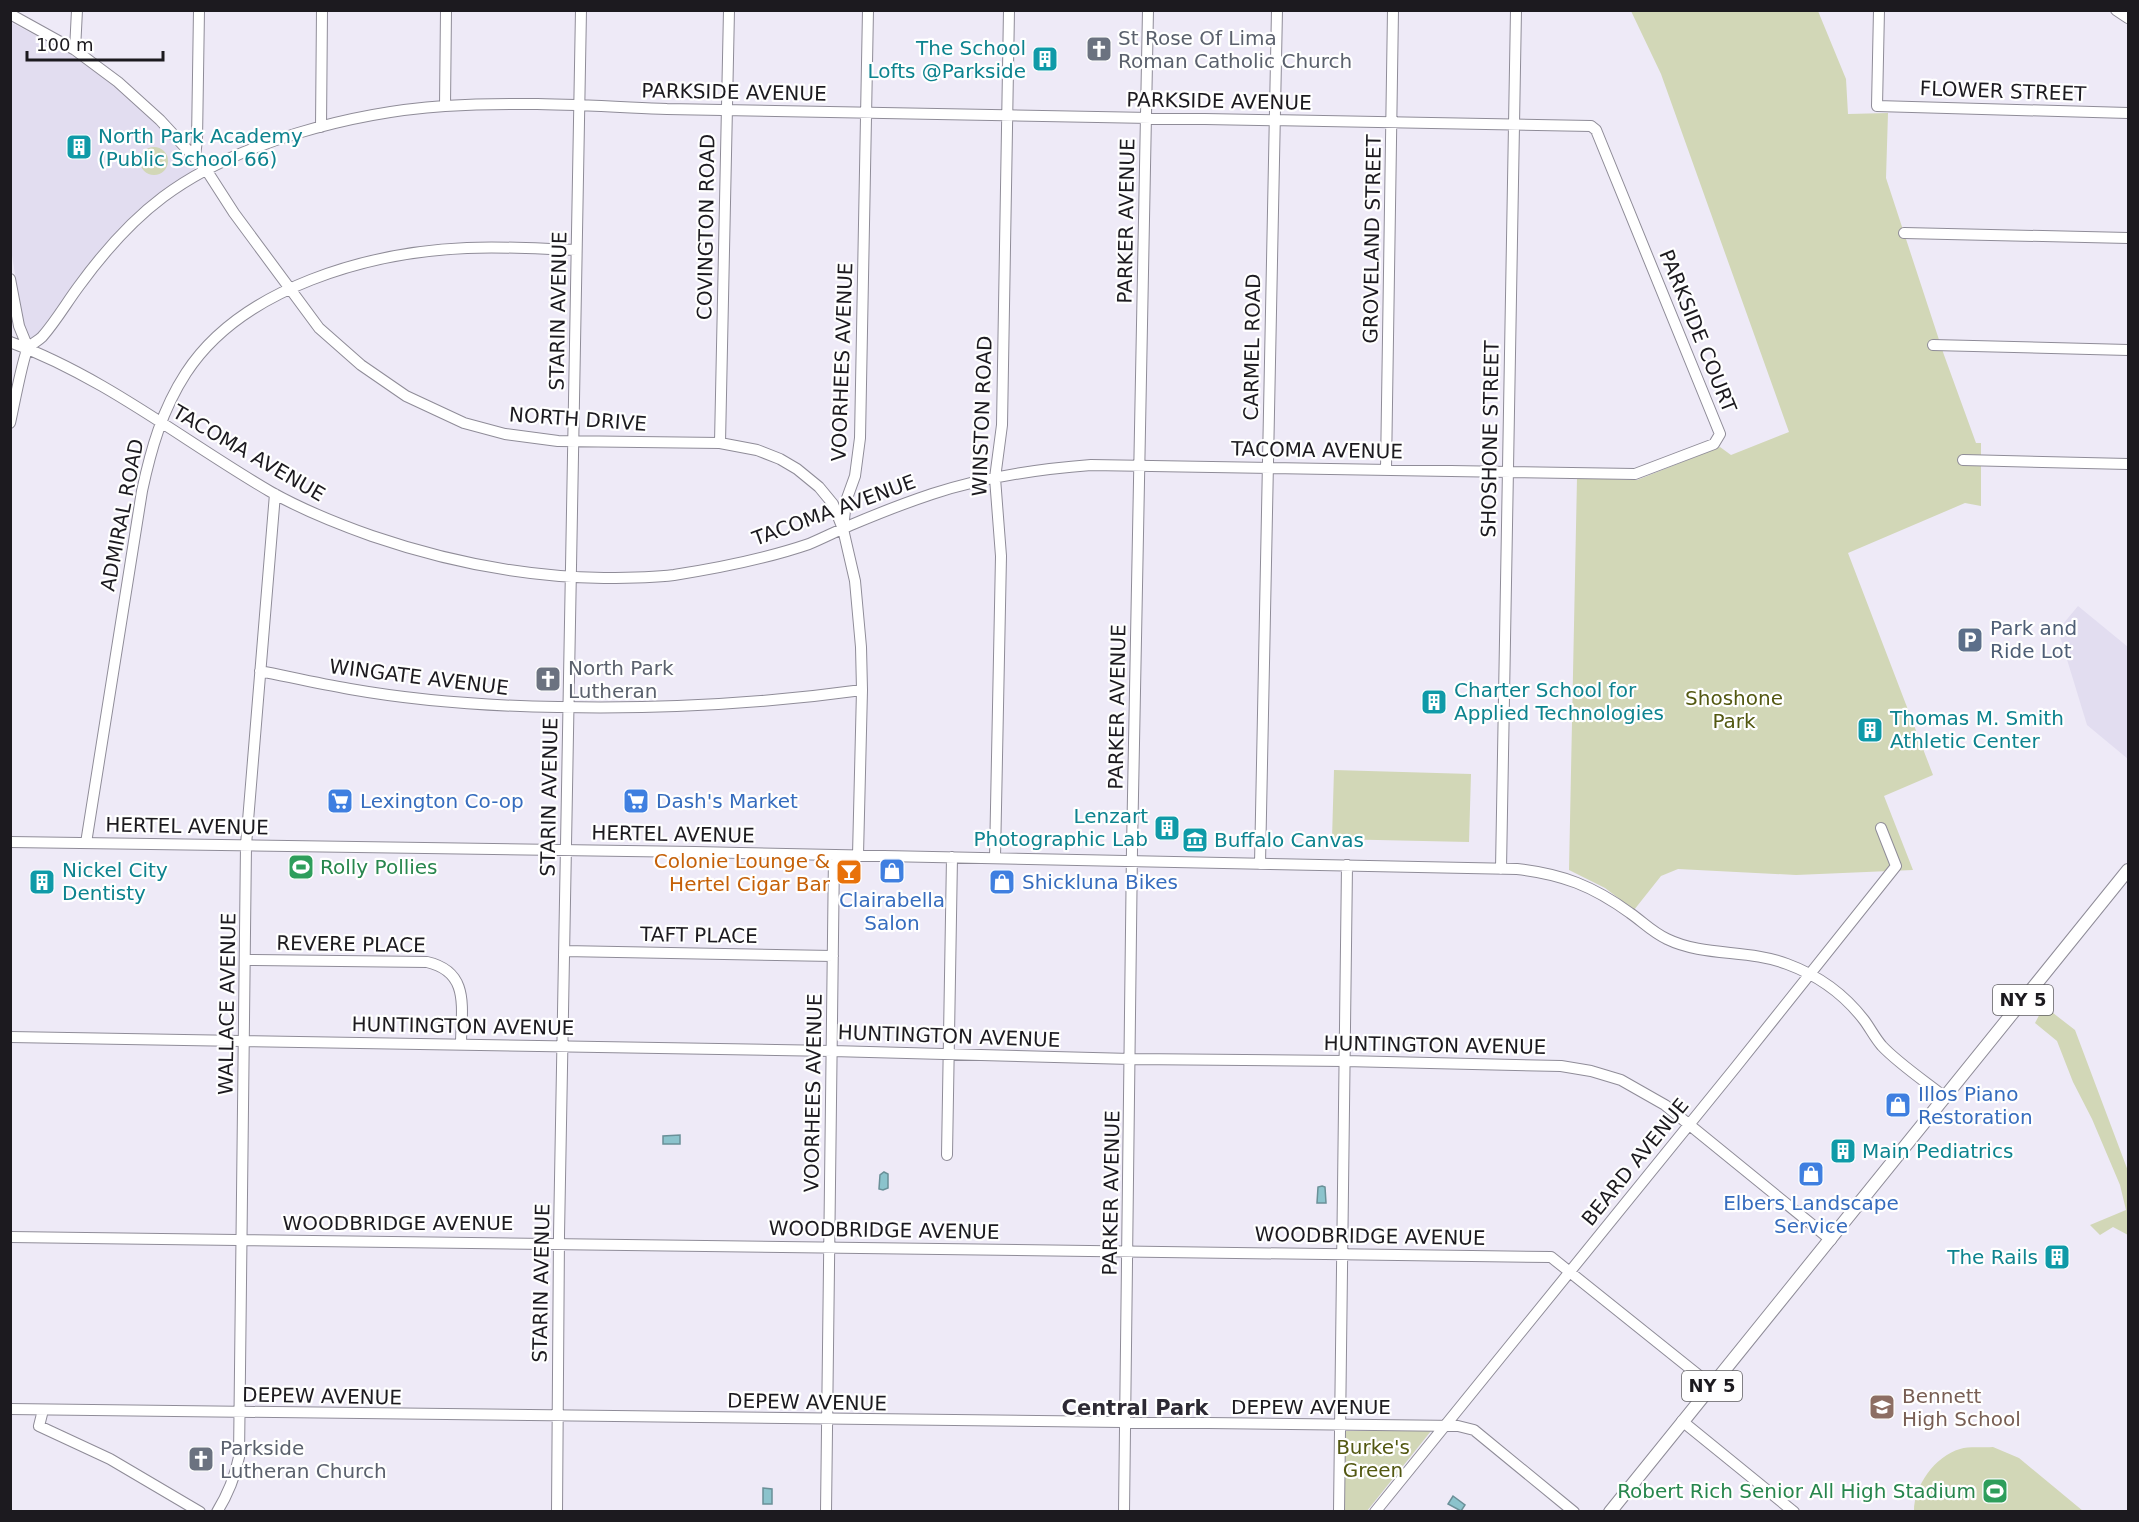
<svg xmlns="http://www.w3.org/2000/svg" width="2139" height="1522" viewBox="0 0 2139 1522" font-family="'DejaVu Sans',sans-serif">
	<rect width="100%" height="100%" fill="#eeeaf7"/>
	<path fill="#e2ddf0" d="M10,22l54,28 51,36 22,18 40,39 18,25 -94,81 -66,88 -4,2h-2l-6,-14 -12,-76z
		M2078,606l50,41v112l-41,-34 -29,-95z"/>
	<path fill="#d2d7b7" d="M1631,11h187l28,68 2,35 40,-1 -2,65 58,177 32,88h5v63l-16,-3 -117,50 85,222 -49,21 29,74 -117,5 -118,-6 -17,7 -27,34 -29,-22 -36,-18 8,-392 60,2 83,-33 11,8 58,-23 -128,-358z
		M140 161a14 14 0 1 1 28 0a14 14 0 1 1-28 0Z
		M1334,770l137,4 -2,68 -137,-3z
		M2044,1006l31,24 53,141v64l-15,-8 -13,8 -10,-10 36,-15 -6,-25 -28,-66 -19,-37 -16,-41 -22,-18z
		M1345,1431h86l-64,80 -23,1z
		M1993,1447l26,11 64,53h-169c0,-25 21,-55 46,-62 9,-3 23,-1 33,-2z"/>
	<path fill="#8bc3cc" stroke="#6a9098" stroke-width="1.5" d="M680,1135v9h-17v-8z
		M884,1172l4,2v14l-5,2 -4,-1 1,-14z
		M1322,1186l3,1 1,16h-9l1,-16z
		M763,1488l9,1v15h-9z
		M1453,1496l12,9 -4,6 -13,-7z"/>
	<g fill="none" stroke-linecap="round" stroke-linejoin="round">
		<g stroke="#8f8c98" stroke-width="12">
			<path id="minor" d="M1879,10l-2,96 251,7
				M2116,10l12,8
				M10,14l65,36 43,32 42,38 47,51 27,42 85,115 42,37 45,31 58,27 41,11 53,7 162,2 37,7 23,9 17,10 22,18 14,17 10,25
				M75,50l2,-40
				M445,106l1,-96
				M321,127l1,-117
				M195,156l2,-16 2,-130
				M1904,233l224,5
				M10,279l9,47 9,22
				M10,342c95,35 175,100 261,150 32,18 67,32 101,44 76,26 152,41 232,42 23,0 47,0 70,-3 45,-7 91,-16 135,-31 14,-6 28,-13 42,-19 26,-11 54,-22 81,-31 52,-17 106,-25 159,-29l544,9 79,-30 6,-10 -124,-304 -5,-4 -924,-17c-74,-3 -149,-8 -222,-3 -90,6 -209,36 -282,91 -32,24 -60,56 -84,89 -12,16 -23,35 -37,51 -4,4 -11,7 -14,11 -5,8 -15,62 -18,75
				M1933,345l195,5
				M720,443l9,-433
				M1963,460l165,4
				M1386,469l7,-459
				M260,671c30,6 60,13 90,18 68,12 138,17 208,18 102,2 203,-3 304,-17
				M10,842l685,10 822,17c45,5 76,17 113,44 13,9 22,19 37,26 37,18 81,10 120,25 30,11 57,30 77,56 6,8 11,18 18,26 17,18 44,36 64,52
				M86,843l56,-352c9,-42 20,-81 44,-118 56,-86 184,-121 281,-125 37,-2 73,1 109,2
				M858,855l4,-165 -1,-43 -6,-66 -12,-52 3,-28 9,-25 5,-38 8,-428
				M995,858l6,-302 -6,-78 7,-53 7,-415
				M1260,864l17,-854
				M1501,869l15,-859
				M564,951l269,5
				M245,960l182,2c44,10 34,47 34,83
				M10,1037l822,14 299,8 213,2 217,5 30,5 30,9 44,25 166,135
				M947,1155l5,-298
				M10,1237l1541,20 161,129
				M10,1409l1448,17 16,4 100,82
				M43,1410l-4,16 71,33 90,53
				M1682,1421l112,91
				M217,1512c11,-18 18,-35 22,-55l7,-612 29,-351
				M557,1512l2,-277 22,-1225
				M826,1512l8,-657
				M1124,1512l8,-664 16,-838
				M1339,1512l8,-647
				M1375,1512l360,-444 161,-202 -15,-38"/>
		</g>
		<g stroke="#8f8c98" stroke-width="14">
			<path id="major" d="M1610,1512l518,-642"/>
		</g>
		<use href="#minor" stroke="#fff" stroke-width="10"/>
		<use href="#major" stroke="#fff" stroke-width="12"/>
	</g>
	<defs>
		<g id="church-square" transform="scale(1.35)"><rect x="-9" y="-9" width="18" height="18" rx="4" fill="#6b7280" stroke="#fff"/><path d="M-1.2-6h2.4v3.5h3.3v2.4h-3.3V6h-2.4V-.1h-3.3v-2.4h3.3Z" fill="#fff"/></g>
		<g id="building-square" transform="scale(1.35)"><rect x="-9" y="-9" width="18" height="18" rx="4" fill="#0f9aa8" stroke="#fff"/><path d="M-4-6H4V6H1V3H-1V6H-4ZM-2.5-4.3h1.7v1.8h-1.7ZM.8-4.3h1.7v1.8H.8ZM-2.5-1h1.7V.8h-1.7ZM.8-1h1.7V.8H.8Z" fill="#fff"/></g>
		<g id="parking-square" transform="scale(1.35)"><rect x="-9" y="-9" width="18" height="18" rx="4" fill="#5c6f8a" stroke="#fff"/><path d="M-3.5-5.5H1a3.5 3.5 0 0 1 0 7H-1V5.5H-3.5ZM-1-3.4V-.6H.8a1.4 1.4 0 0 0 0-2.8Z" fill="#fff"/></g>
		<g id="supermarket-square" transform="scale(1.35)"><rect x="-9" y="-9" width="18" height="18" rx="4" fill="#3f7fe0" stroke="#fff"/><path d="M-6-5.5h2.5l.6 2H6L4.5 2H-2.5L-4.4-4H-6ZM-1.5 3.2a1.3 1.3 0 1 0 .1 0ZM3 3.2a1.3 1.3 0 1 0 .1 0Z" fill="#fff"/></g>
		<g id="museum-square" transform="scale(1.35)"><rect x="-9" y="-9" width="18" height="18" rx="4" fill="#0f9aa8" stroke="#fff"/><path d="M0-6L6-3V-2H-6V-3ZM-5-1h2V3h-2ZM-1-1h2V3h-2ZM3-1h2V3H3ZM-6 4H6V6H-6Z" fill="#fff"/></g>
		<g id="stadium-square" transform="scale(1.35)"><rect x="-9" y="-9" width="18" height="18" rx="4" fill="#2e9e5b" stroke="#fff"/><path d="M0-5a6.5 5 0 1 0 0 10a6.5 5 0 1 0 0-10ZM-3.5-1.8h7v3.6h-7Z" fill="#fff"/></g>
		<g id="shop-square" transform="scale(1.35)"><rect x="-9" y="-9" width="18" height="18" rx="4" fill="#3f7fe0" stroke="#fff"/><path d="M-5-2.5h2.3a2.7 3.5 0 0 1 5.4 0H5L5.5 6h-11ZM-1.5-2.5h3a1.5 2.3 0 0 0-3 0Z" fill="#fff"/></g>
		<g id="bar-square" transform="scale(1.35)"><rect x="-9" y="-9" width="18" height="18" rx="4" fill="#e8710a" stroke="#fff"/><path d="M-6-5H6L.8 .8V4.5H3.5V6h-7V4.5H-.8V.8Z" fill="#fff"/></g>
		<g id="school-square" transform="scale(1.35)"><rect x="-9" y="-9" width="18" height="18" rx="4" fill="#8d6e63" stroke="#fff"/><path d="M0-5L7-2L0 1L-7-2ZM-4 1L0 2.5L4 1V4Q0 6-4 4Z" fill="#fff"/></g>
	</defs>
	<g fill-rule="evenodd">
		<use href="#church-square" x="1099" y="49"/>
		<use href="#building-square" x="1045" y="59"/>
		<use href="#building-square" x="79" y="147"/>
		<use href="#parking-square" x="1970" y="640"/>
		<use href="#church-square" x="548" y="679"/>
		<use href="#building-square" x="1434" y="702"/>
		<use href="#building-square" x="1870" y="730"/>
		<use href="#supermarket-square" x="340" y="801"/>
		<use href="#supermarket-square" x="636" y="801"/>
		<use href="#building-square" x="1167" y="828"/>
		<use href="#museum-square" x="1195" y="840"/>
		<use href="#stadium-square" x="301" y="867"/>
		<use href="#shop-square" x="892" y="871"/>
		<use href="#bar-square" x="849" y="872"/>
		<use href="#building-square" x="42" y="882"/>
		<use href="#shop-square" x="1002" y="882"/>
		<use href="#shop-square" x="1898" y="1105"/>
		<use href="#building-square" x="1843" y="1151"/>
		<use href="#shop-square" x="1811" y="1174"/>
		<use href="#building-square" x="2057" y="1257"/>
		<use href="#school-square" x="1882" y="1407"/>
		<use href="#church-square" x="201" y="1459"/>
		<use href="#stadium-square" x="1995" y="1491"/>
	</g>
	<g text-anchor="middle" stroke-width="4.5" stroke-linejoin="round" paint-order="stroke">
		<g fill="#fff" stroke="#605f62" stroke-width="1.5">
			<rect x="1993" y="985" width="60" height="30" rx="4.5"/>
			<rect x="1682" y="1371" width="60" height="30" rx="4.5"/>
		</g>
		<g font-size="18" font-weight="bold" fill="#1c1a1f">
			<text x="2023" y="1006">NY 5</text>
			<text x="1712" y="1392">NY 5</text>
		</g>
		<g font-size="20" fill="#5b616d" stroke="#fff" text-anchor="start">
			<text x="1118" y="45">St Rose Of Lima<tspan x="1118" dy="23">Roman Catholic Church</tspan></text>
			<text x="568" y="675">North Park<tspan x="568" dy="23">Lutheran</tspan></text>
			<text x="220" y="1455">Parkside<tspan x="220" dy="23">Lutheran Church</tspan></text>
		</g>
		<g font-size="20" fill="#0d838f" stroke="#fff" text-anchor="start">
			<text x="1026" y="55" text-anchor="end">The School<tspan x="1026" dy="23">Lofts @Parkside</tspan></text>
			<text x="98" y="143">North Park Academy<tspan x="98" dy="23">(Public School 66)</tspan></text>
			<text x="1454" y="697">Charter School for<tspan x="1454" dy="23">Applied Technologies</tspan></text>
			<text x="1890" y="725">Thomas M. Smith<tspan x="1890" dy="23">Athletic Center</tspan></text>
			<text x="1148" y="823" text-anchor="end">Lenzart<tspan x="1148" dy="23">Photographic Lab</tspan></text>
			<text x="1214" y="847">Buffalo Canvas</text>
			<text x="62" y="877">Nickel City<tspan x="62" dy="23">Dentisty</tspan></text>
			<text x="1862" y="1158">Main Pediatrics</text>
			<text x="2038" y="1264" text-anchor="end">The Rails</text>
		</g>
		<g font-size="20" fill="#1c1a1f" stroke="#fff">
			<text transform="translate(2003 91) rotate(2)" y="7">FLOWER STREET</text>
			<text transform="translate(734 92) rotate(1)" y="7">PARKSIDE AVENUE</text>
			<text transform="translate(1219 101) rotate(1)" y="7">PARKSIDE AVENUE</text>
			<text transform="translate(1126 221) rotate(-89)" y="7">PARKER AVENUE</text>
			<text transform="translate(706 227) rotate(-89)" y="7">COVINGTON ROAD</text>
			<text transform="translate(1372 239) rotate(-89)" y="7">GROVELAND STREET</text>
			<text transform="translate(558 311) rotate(-89)" y="7">STARIN AVENUE</text>
			<text transform="translate(1698 331) rotate(68)" y="7">PARKSIDE COURT</text>
			<text transform="translate(1252 347) rotate(-89)" y="7">CARMEL ROAD</text>
			<text transform="translate(842 362) rotate(-88)" y="7">VOORHEES AVENUE</text>
			<text transform="translate(982 416) rotate(-88)" y="7">WINSTON ROAD</text>
			<text transform="translate(578 419) rotate(4)" y="7">NORTH DRIVE</text>
			<text transform="translate(1490 439) rotate(-89)" y="7">SHOSHONE STREET</text>
			<text transform="translate(1317 450) rotate(1)" y="7">TACOMA AVENUE</text>
			<text transform="translate(249 453) rotate(30)" y="7">TACOMA AVENUE</text>
			<text transform="translate(834 510) rotate(-20)" y="7">TACOMA AVENUE</text>
			<text transform="translate(122 515) rotate(-79)" y="7">ADMIRAL ROAD</text>
			<text transform="translate(419 677) rotate(7)" y="7">WINGATE AVENUE</text>
			<text transform="translate(1117 707) rotate(-89)" y="7">PARKER AVENUE</text>
			<text transform="translate(549 797) rotate(-89)" y="7">STARIN AVENUE</text>
			<text transform="translate(187 826) rotate(1)" y="7">HERTEL AVENUE</text>
			<text transform="translate(673 834) rotate(1)" y="7">HERTEL AVENUE</text>
			<text transform="translate(699 935) rotate(1)" y="7">TAFT PLACE</text>
			<text transform="translate(351 944) rotate(1)" y="7">REVERE PLACE</text>
			<text transform="translate(227 1004) rotate(-89)" y="7">WALLACE AVENUE</text>
			<text transform="translate(463 1026) rotate(1)" y="7">HUNTINGTON AVENUE</text>
			<text transform="translate(949 1036) rotate(2)" y="7">HUNTINGTON AVENUE</text>
			<text transform="translate(1435 1045) rotate(1)" y="7">HUNTINGTON AVENUE</text>
			<text transform="translate(813 1093) rotate(-89)" y="7">VOORHEES AVENUE</text>
			<text transform="translate(1635 1162) rotate(-51)" y="7">BEARD AVENUE</text>
			<text transform="translate(1111 1193) rotate(-89)" y="7">PARKER AVENUE</text>
			<text x="398" y="1230">WOODBRIDGE AVENUE</text>
			<text transform="translate(884 1230) rotate(1)" y="7">WOODBRIDGE AVENUE</text>
			<text transform="translate(1370 1236) rotate(1)" y="7">WOODBRIDGE AVENUE</text>
			<text transform="translate(541 1283) rotate(-89)" y="7">STARIN AVENUE</text>
			<text transform="translate(322 1396) rotate(1)" y="7">DEPEW AVENUE</text>
			<text transform="translate(807 1402) rotate(1)" y="7">DEPEW AVENUE</text>
			<text x="1311" y="1414">DEPEW AVENUE</text>
		</g>
		<g font-size="20" fill="#4e5e75" stroke="#fff" text-anchor="start">
			<text x="1990" y="635">Park and<tspan x="1990" dy="23">Ride Lot</tspan></text>
		</g>
		<g font-size="20" fill="#535812" stroke="#fff">
			<text x="1734" y="705">Shoshone<tspan x="1734" dy="23">Park</tspan></text>
			<text x="1373" y="1454">Burke's<tspan x="1373" dy="23">Green</tspan></text>
		</g>
		<g font-size="20" fill="#366cbe" stroke="#fff" text-anchor="start">
			<text x="360" y="808">Lexington Co-op</text>
			<text x="656" y="808">Dash's Market</text>
			<text x="1022" y="889">Shickluna Bikes</text>
			<text x="892" y="907" text-anchor="middle">Clairabella<tspan x="892" dy="23">Salon</tspan></text>
			<text x="1918" y="1101">Illos Piano<tspan x="1918" dy="23">Restoration</tspan></text>
			<text x="1811" y="1210" text-anchor="middle">Elbers Landscape<tspan x="1811" dy="23">Service</tspan></text>
		</g>
		<g font-size="20" fill="#c56008" stroke="#fff" text-anchor="end">
			<text x="830" y="868">Colonie Lounge &amp;<tspan x="830" dy="23">Hertel Cigar Bar</tspan></text>
		</g>
		<g font-size="20" fill="#27864d" stroke="#fff" text-anchor="start">
			<text x="320" y="874">Rolly Pollies</text>
			<text x="1976" y="1498" text-anchor="end">Robert Rich Senior All High Stadium</text>
		</g>
		<g font-size="20" fill="#785e54" stroke="#fff" text-anchor="start">
			<text x="1902" y="1403">Bennett<tspan x="1902" dy="23">High School</tspan></text>
		</g>
		<g font-size="21" font-weight="bold" fill="#2d2a34" stroke="#fff">
			<text x="1135" y="1415">Central Park</text>
		</g>
	</g>
	<rect width="2139" height="1522" fill="none" stroke="#1c1a1f" stroke-width="24"/>
	<path d="M27 51v9h136v-9" fill="none" stroke="#1c1a1f" stroke-width="3"/>
	<text x="36" y="51" font-size="18" fill="#1c1a1f" stroke="#ffffff" stroke-width="4.5" paint-order="stroke">100 m</text>
</svg>
